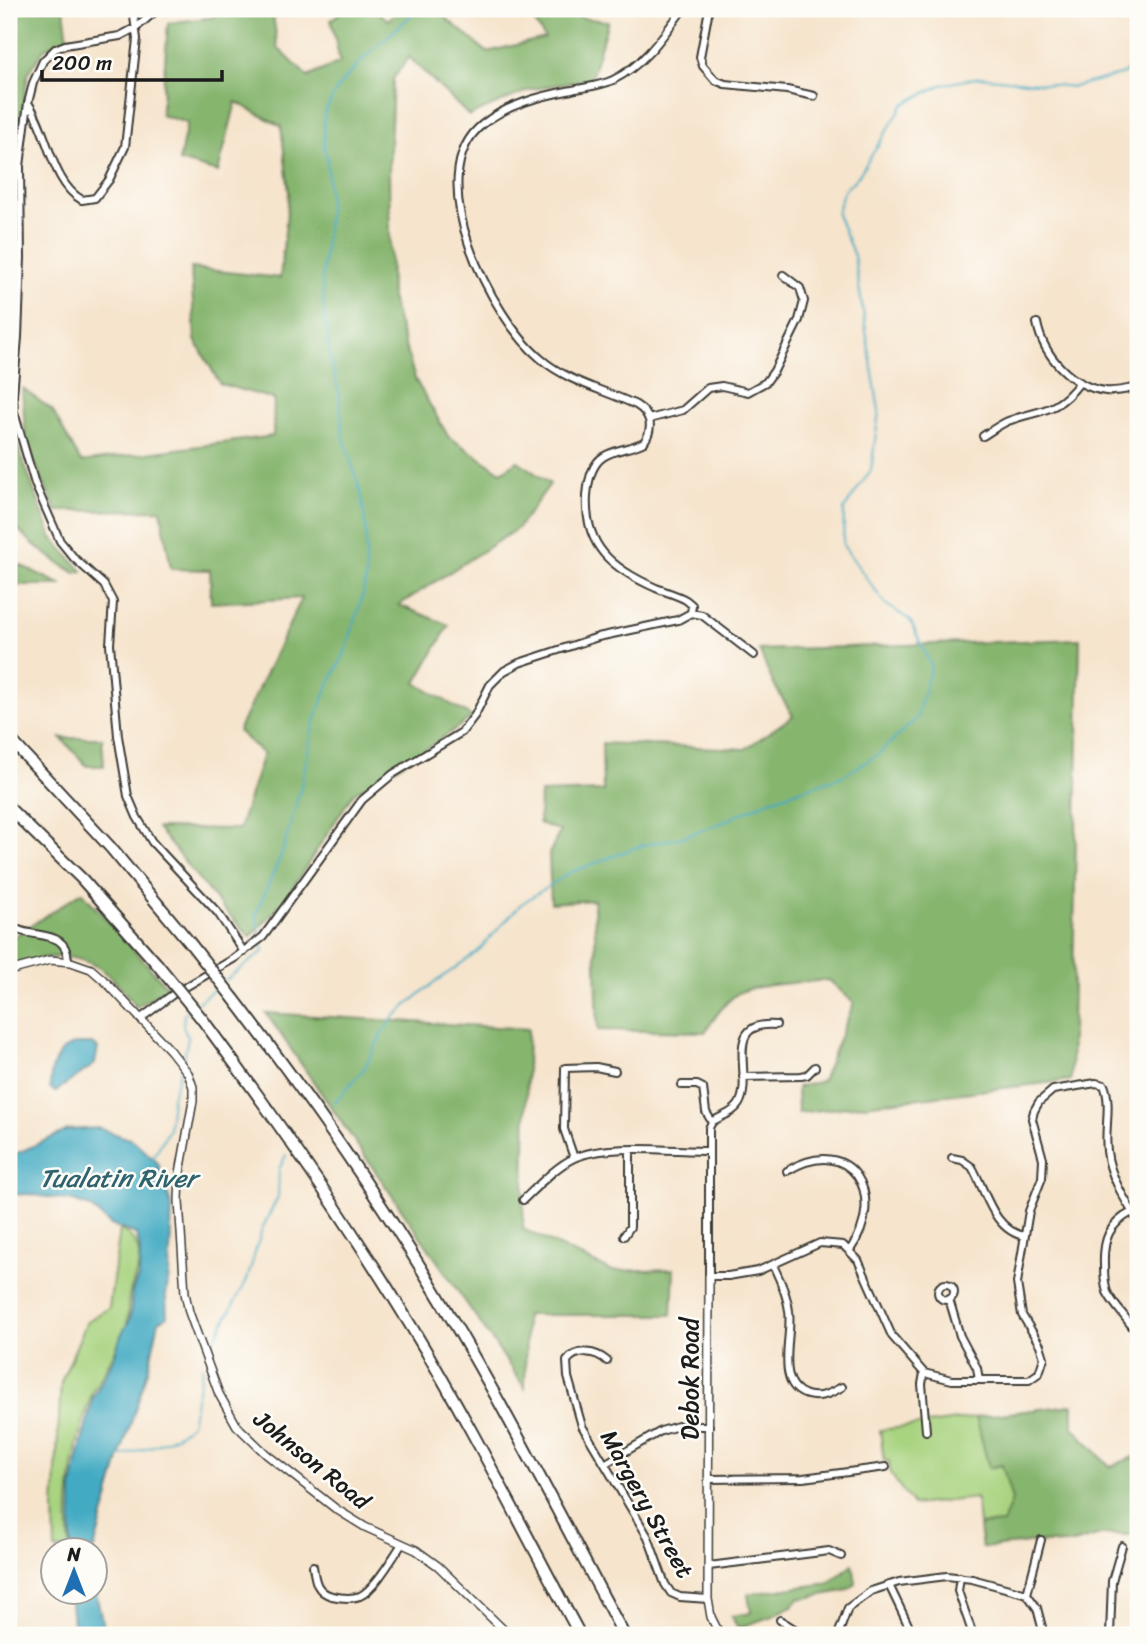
<svg xmlns="http://www.w3.org/2000/svg" width="1147" height="1644" viewBox="0 0 1147 1644" font-family="Sriracha,sans-serif">
	<rect width="100%" height="100%" fill="#fdfcf7"/>
	<filter id="ink" filterUnits="userSpaceOnUse"><feTurbulence type="fractalNoise" baseFrequency=".0143" numOctaves="2"/><feDisplacementMap in="SourceGraphic" scale="14" xChannelSelector="R" yChannelSelector="G"/><feConvolveMatrix kernelMatrix="1 2 1 2 8 2 1 2 1" color-interpolation-filters="sRGB"/></filter>
	<filter id="wash" filterUnits="userSpaceOnUse"><feTurbulence type="fractalNoise" baseFrequency=".00686" numOctaves="4" result="noise"/><feDisplacementMap in="SourceGraphic" scale="28" xChannelSelector="R" yChannelSelector="G"/><feGaussianBlur stdDeviation="1.57" result="paint"/><feColorMatrix in="noise" values="0 0 0 0 0 0 0 0 0 0 0 0 0 0 0 0 0 1.4 0 .05"/><feComposite in="paint" operator="in"/></filter>
	<g filter="url(#wash)">
		<rect width="100%" height="100%" fill="#f6e4cc"/>
		<path fill="#a8d37f" stroke="#62784e" stroke-width="2" d="M120,1229c8,5 16,11 18,20 4,15 -4,30 -8,43 -3,11 -1,22 -3,33 -2,8 -28,58 -33,63 -19,51 -29,107 -24,161l-15,1 -1,-43 7,-125 26,-61 22,-13z
			M1073,1405v119l65,11 -34,-1 -35,10 -32,-2 -55,6 -6,-50 -63,7 -23,-32 -1,-12h-5l-4,-31z"/>
		<path fill="#86b56e" stroke="#516845" stroke-width="2" d="M9,9h55l4,30 -24,10 -16,25 -12,71 -7,-6z
			M216,9h56l6,39 30,29 32,-15 -9,-42 14,-11h29l14,11 11,-11h41l7,10 40,33 58,-14 -19,-29h45l11,9 26,3 -17,58 -62,11 -60,26 -60,-59 -16,22 -4,92 2,127 24,81 33,57 53,36 17,-11 32,23 -32,44 -119,77 50,20 -33,58 56,34 -45,32 -74,45 -71,110 -32,33 -31,-33 -62,-76 82,1 24,-75 -25,-23 64,-133 -91,5 -1,-33 -39,-1 -10,-59 -105,1 -30,-68 -4,-55 30,22 29,52 192,-26 1,-37 -54,-15 -25,-44 -4,-72 89,10 9,-85 -8,-67 -45,-24 -18,70 -39,-11 8,-38 -26,-8 7,-92 47,-6z
			M9,183l4,7 2,67 -6,129z
			M9,413l6,26 37,99 30,33 -6,2c-25,-13 -48,-32 -67,-53z
			M9,560l53,25h-53z
			M1080,639l-9,441 -273,33 -1,-26 25,-6 32,-78 -25,-23c-20,2 -77,4 -92,14 -14,10 -23,25 -32,38l-107,-2 -4,-130 -43,3 -2,-49 11,-23 -21,-8 1,-30 63,-2 -1,-48 143,6 48,-33 -20,-33 -14,-33z
			M61,738h41l2,28h-17z
			M82,892l86,96 -32,19c-8,-10 -15,-21 -25,-30 -29,-27 -66,-22 -102,-12v-25z
			M266,1013l262,16 -5,200 88,42 63,-2 -2,46h-146l-1,73z
			M1073,1405v22l37,40 28,-12v80l-34,-1 -35,10 -32,-2 -55,6 -3,-23 24,-2 9,-23 -10,-35 -13,3 -13,-51z
			M853,1564l3,20 -11,7 -47,8 -6,7 -17,9 -37,13 -7,-12 20,-3 -3,-19 81,-11z"/>
		<path fill="#42aac2" stroke="#2f636f" stroke-width="2" d="M75,1044h17l6,4 -3,16 -40,28 -5,-4c0,-19 6,-39 25,-44z
			M99,1128l34,12 25,23 14,45 -3,67 -3,21 1,21 -8,4 -11,50 -28,85 -26,93h-23l1,-61 5,-27 16,-64 20,-37 8,-25 9,-16 2,-27 7,-17 1,-27 -4,-14 -25,-9 -21,-18 -17,-6 -45,-7 -19,1v-38l59,-27z
			M95,1587l10,48h-31l-4,-43h24z"/>
		<g fill="none" stroke-linecap="round" stroke-linejoin="round">
			<path stroke="#42aac2" stroke-width="2" d="M260,933l-4,-19 26,-61 19,-66 12,-60 13,-36 20,-41 17,-56 3,-18v-48l-5,-34 -18,-59 -4,-43 -9,-33 -6,-52 -2,-27 7,-76 -2,-47 -3,-8v-35l14,-27 23,-26 57,-52
				M226,980l38,-29 -2,-7
				M196,1004l23,-19
				M184,1059l4,-21 -5,-12 1,-12 5,-4
				M334,1103l30,-34 18,-36 13,-17 27,-24 55,-40 44,-48 48,-31 74,-28 40,-8 36,-13 51,-24 73,-24 34,-21 40,-37 14,-52 -21,-46 -25,-16 -42,-59 1,-36 27,-39 8,-59 -25,-155 -17,-42 6,-22 16,-17 45,-71 37,-19 39,-8 93,10 51,-13 14,-17
				M153,1158l16,-29 3,-32 9,-29
				M208,1351l39,-71 15,-51 16,-32 1,-28 7,-14
				M119,1457c23,-7 55,-15 72,-33l12,-58"/>
		</g>
	</g>
	<g filter="url(#ink)">
		<g fill="none" stroke-linecap="round" stroke-linejoin="round">
			<g stroke="#3d3a36" stroke-width="10">
				<path id="minor" d="M158,9l-21,18 -17,9 -55,9 -10,4 -12,12 -10,22 -5,20 -8,63 1,92 -3,79 -5,58 1,17 21,72 25,57 14,17 30,27 9,17 -3,42 8,92 10,60 9,21 15,25 66,71 26,39
					M683,9c-20,27 -39,56 -70,71 -13,6 -28,7 -41,10 -31,6 -64,14 -89,34 -65,51 9,195 58,235 27,23 64,31 95,46 15,9 18,23 8,37 -13,7 -29,7 -41,15 -12,8 -15,25 -16,39 -3,51 26,73 69,92 10,4 21,7 30,12l6,5 -1,8
					M709,9l-9,48 3,9 12,14 10,4 62,6 27,6
					M28,103c20,27 23,80 54,97l13,-2 14,-18 16,-33 12,-108 -4,-30
					M1037,323c6,32 34,64 69,68 11,1 22,-2 32,-4
					M649,419l34,-9 25,-22 14,-2 26,6 18,-10 8,-11 25,-51 5,-19 -4,-13 -17,-13
					M983,436c8,-5 16,-11 25,-15 33,-12 48,-7 72,-39
					M691,613l11,2 52,40
					M9,879l2,-9
					M9,925c21,16 58,1 59,36
					M140,1019l32,-24 63,-37 28,-21 99,-137 31,-26 69,-42 13,-17 15,-30 14,-14 15,-8 79,-26 80,-17 13,-7
					M743,1077l58,-1 6,-1 8,-8
					M682,1085h15l6,3 3,24 6,10
					M712,1122l-3,6v148h19l30,-5 62,-28 23,2 15,15 34,76 32,37 28,7h77l10,-7 5,-15 -4,-13 -18,-30 -5,-32 12,-72 13,-33 1,-19 -11,-40 2,-8 5,-9 14,-12 43,-7 8,2c8,19 0,45 3,66 2,24 19,51 31,70
					M712,1122c8,-6 21,-8 27,-18 16,-27 -19,-84 37,-79
					M574,1158l-10,-29 1,-61 31,-1 19,4
					M952,1158l10,2 10,7c14,24 21,64 53,69
					M787,1171c65,-39 101,26 63,79
					M523,1200c15,-14 32,-33 51,-42 33,-15 97,-7 135,-7
					M1132,1212c-23,12 -29,27 -28,53 0,9 0,18 3,27 8,16 23,28 31,44
					M624,1236l6,-9v-76
					M773,1265c7,15 14,30 16,46 4,25 -15,74 18,84 13,4 24,-2 35,-8
					M938 1292a8 8 0 1 1 16 0a8 8 0 1 1-16 0Z
					M949,1299l11,37 17,32 2,12
					M607,1361c-11,-10 -30,-13 -40,0l1,16 14,49 66,111 17,47 6,9 9,4 28,2
					M924,1373l-2,11 4,47
					M606,1463l55,-32 17,-5h31
					M709,1479l94,-1 83,-11
					M313,1566c2,14 3,26 19,30 9,2 20,3 28,0 14,-6 33,-39 42,-52
					M709,1566l120,-15 12,5
					M960,1577l-2,14 15,44
					M889,1585l24,50
					M1027,1594l14,-54
					M780,1620l24,15
					M496,1635l6,-6
					M838,1635l10,-27 23,-17 28,-9 48,-6 25,3 55,15 10,14 7,27
					M1110,1635l2,-54 10,-35"/>
			</g>
			<g stroke="#3d3a36" stroke-width="10">
				<path id="tertiary" d="M9,971l41,-11 21,2 20,7 16,14 63,67 18,23 5,14v14l-13,72 -1,28 6,92 4,19 30,82 18,32 29,28 70,55 29,18 51,23 22,16 71,69
					M709,1276l-1,323 3,18 9,18"/>
			</g>
			<g stroke="#3d3a36" stroke-width="14">
				<path id="motorway" d="M9,738l102,110 79,95
					M9,808l73,71 75,85
					M234,999c72,94 140,191 201,292 68,112 127,229 189,344
					M202,1019c75,101 147,204 212,312 60,99 111,203 166,304"/>
			</g>
			<use href="#minor" stroke="#fff" stroke-width="6"/>
			<use href="#tertiary" stroke="#fff" stroke-width="7"/>
			<use href="#motorway" stroke="#fff" stroke-width="10"/>
			<g stroke="#3d3a36" stroke-width="14" stroke-linecap="butt">
				<path id="motorway-bridge" d="M190,943l44,56
					M157,964l45,55"/>
			</g>
			<use href="#motorway-bridge" stroke="#fff" stroke-width="10"/>
		</g>
	</g>
	<g text-anchor="middle" stroke-width="5" stroke-linejoin="round" paint-order="stroke">
		<g font-size="24" fill="#1c1c1c" stroke="#fdfcf7">
			<text transform="translate(690 1379) rotate(-90)" y="8">Debok Road</text>
			<text transform="translate(312 1460) rotate(39)" y="8">Johnson Road</text>
			<text transform="translate(647 1504) rotate(61)" y="8">Margery Street</text>
		</g>
		<g font-size="26" font-style="italic" fill="#2f636f" stroke="#fdfcf7">
			<text x="118" y="1187">Tualatin River</text>
		</g>
	</g>
	<rect width="1147" height="1644" fill="none" stroke="#fdfcf7" stroke-width="35"/>
	<g transform="translate(74 1571)"><circle r="33" fill="#fdfcf7" stroke="#a3a29f" stroke-width="2"/>
	<path d="M0-5L12 26L0 18L-12 26Z" fill="#1f6fb2"/>
	<text y="-10" font-size="19" font-weight="bold" text-anchor="middle" fill="#1c1c1c">N</text>
	</g>
	<path d="M42 70v10h180v-10" fill="none" stroke="#1c1c1c" stroke-width="3.5"/>
	<text x="52" y="70" font-size="21" fill="#1c1c1c" stroke="#fdfcf7" stroke-width="5" paint-order="stroke">200 m</text>
</svg>
